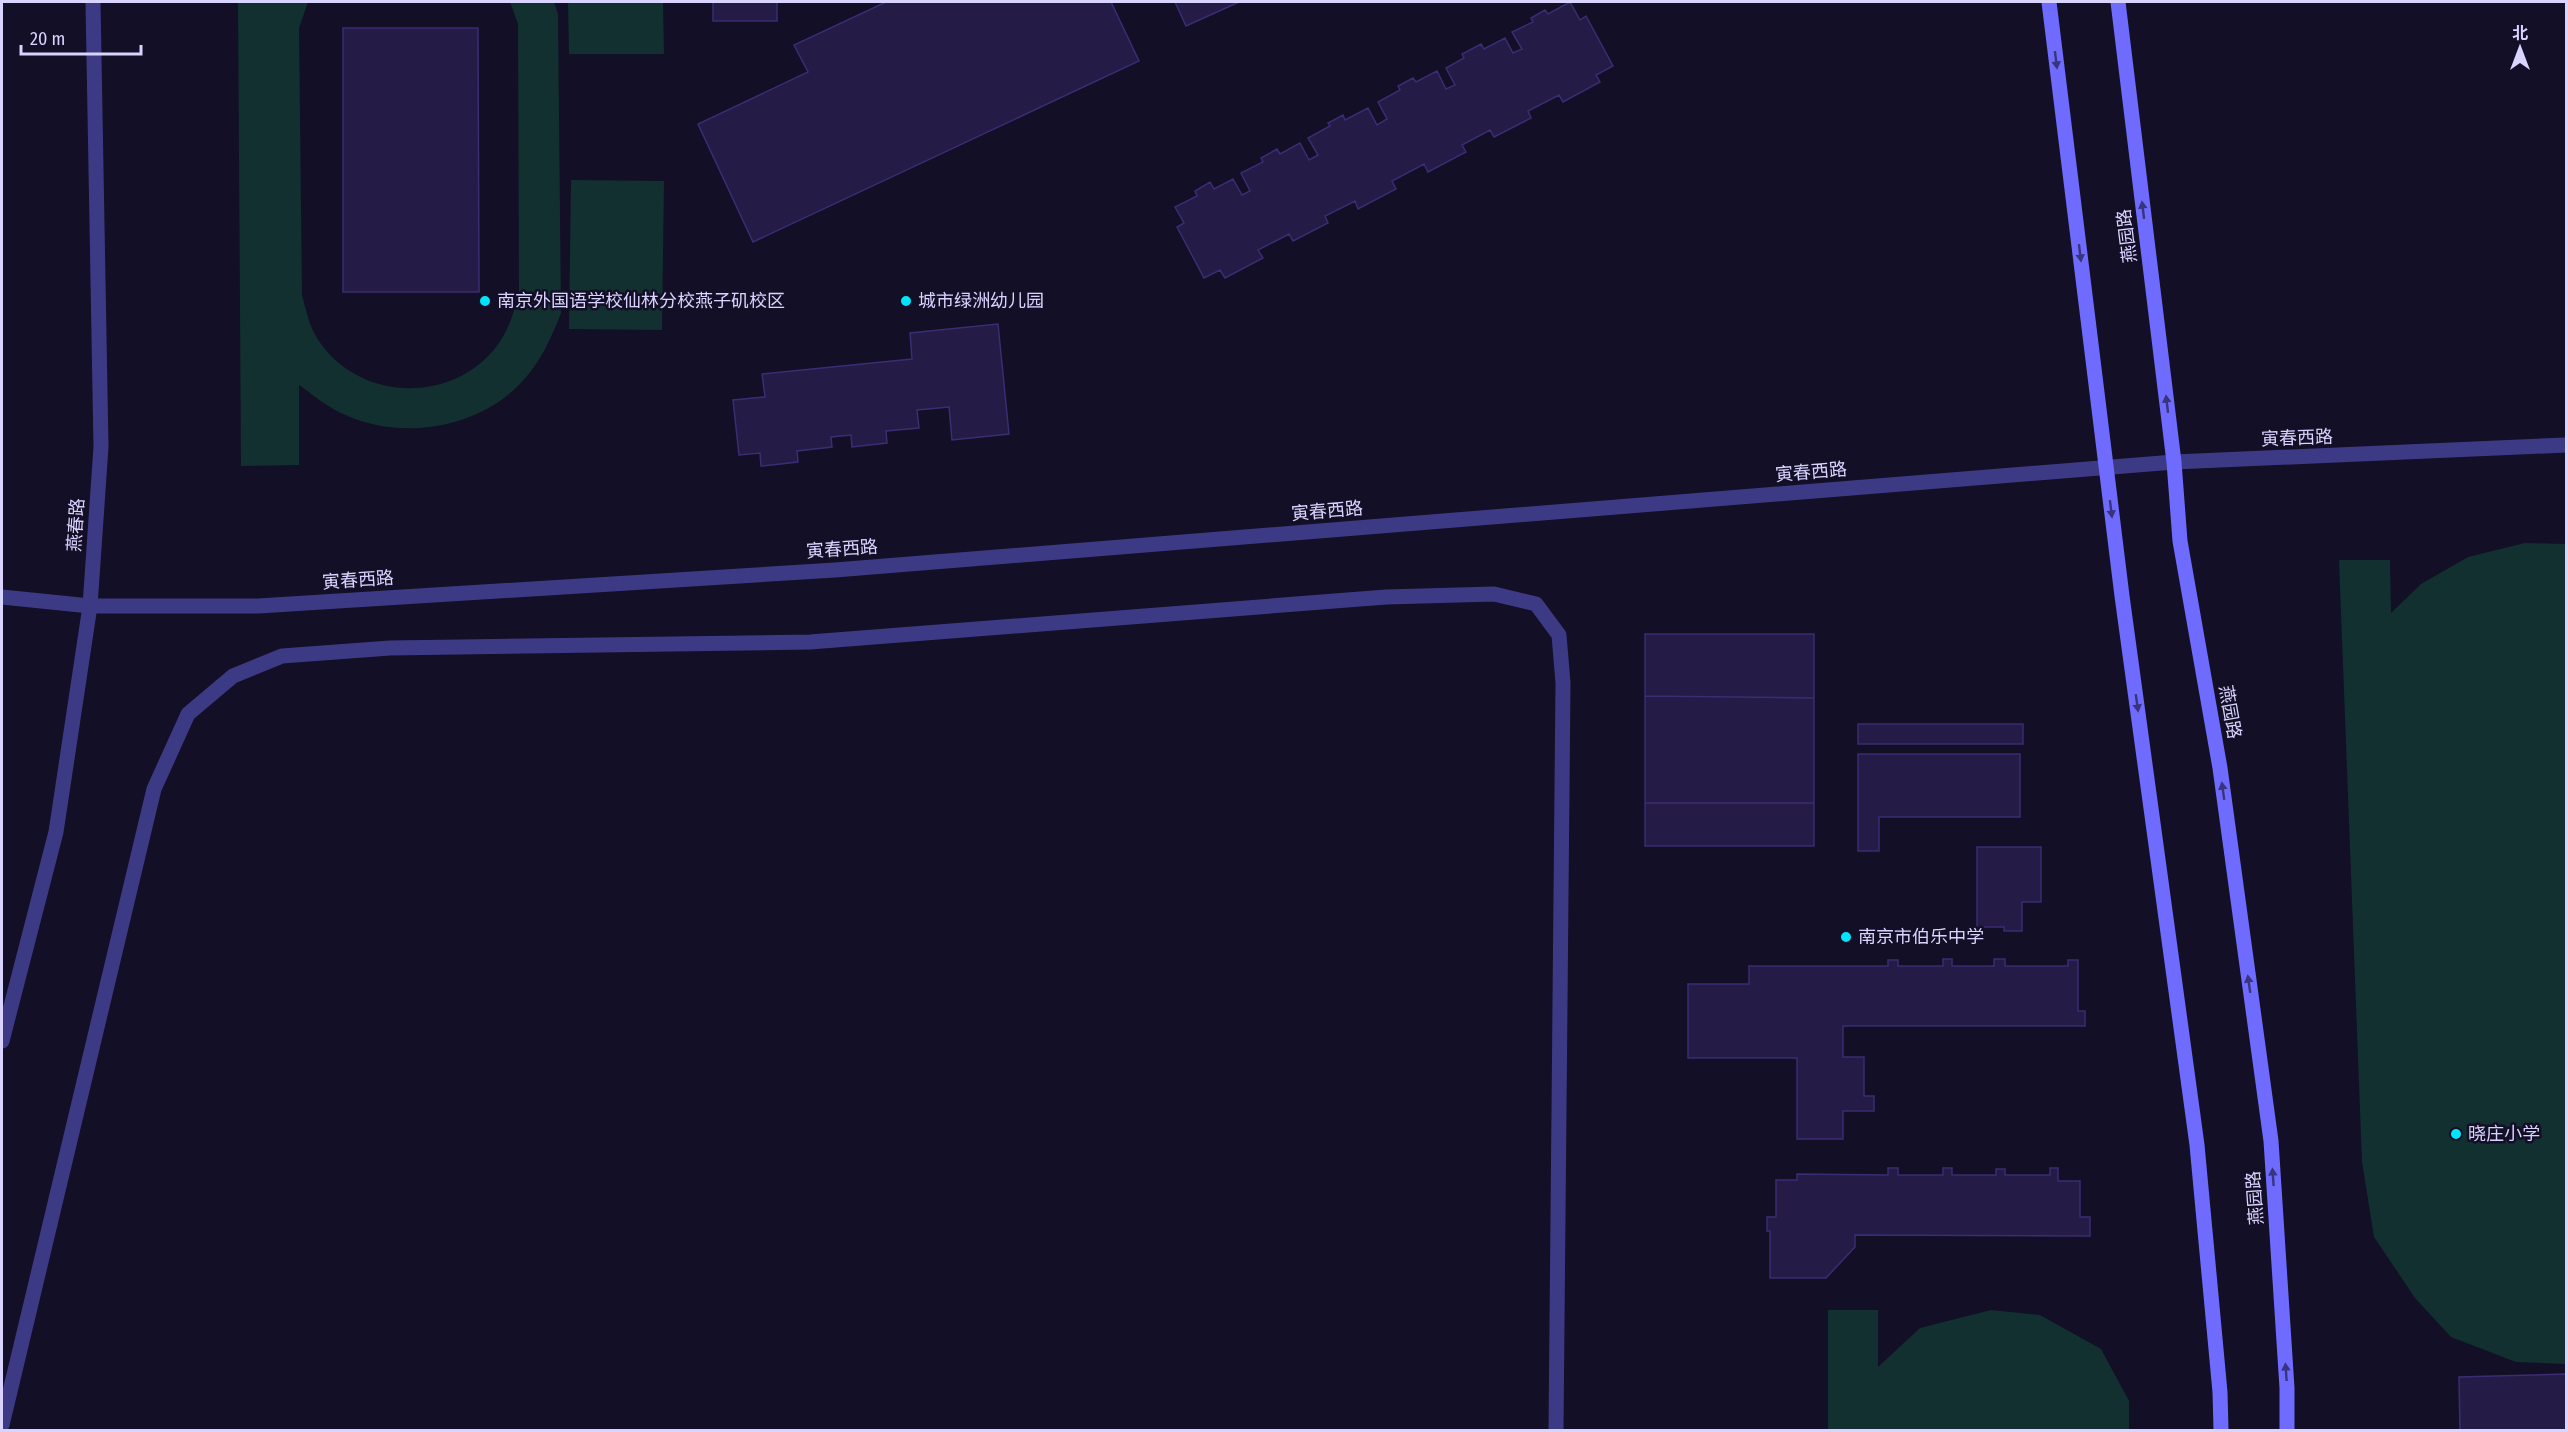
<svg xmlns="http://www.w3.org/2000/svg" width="2568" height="1432" viewBox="0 0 2568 1432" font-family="'Fira Sans Condensed','Noto Sans SC',sans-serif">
	<rect width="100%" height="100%" fill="#130f26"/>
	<path fill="#12302f" d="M238,2h70l-9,26 3,267c4,15 7,30 15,43 38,61 127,67 174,15 16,-17 23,-39 28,-62l-1,-267 -8,-22h44l4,12 3,299c-10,26 -21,50 -41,71 -45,46 -122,57 -179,29 -15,-7 -28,-18 -42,-28v80l-58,1z
		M568,2h95l1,52h-95z
		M571,180l93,1 -2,149 -93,-1z
		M2525,543l41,1v820l-50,-2 -65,-25 -36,-39 -41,-61 -12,-75 -23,-602h51l1,53 30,-29 47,-27z
		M1828,1310h50v57l42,-39 71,-18 49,5 61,34 28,52v29h-301z"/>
	<path fill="#241b47" stroke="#3b2d73" stroke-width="1.5" d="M713,2h64v19h-64z
		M886,2h225l28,59 -386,181 -55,-118 110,-52 -14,-27z
		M1175,2h64l-53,24z
		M1570,2l10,18 6,-4 27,50 -17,9 4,7 -37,20 -4,-7 -31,16 3,7 -37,19 -4,-7 -28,15 4,7 -38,20 -4,-8 -32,17 4,8 -38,20 -3,-8 -30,15 3,7 -35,18 -4,-7 -31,16 5,8 -38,20 -5,-8 -16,8 -27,-51 7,-4 -9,-16 22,-11 -2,-5 15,-9 4,7 19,-10 9,16 8,-4 -9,-18 22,-11 -2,-4 16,-9 3,5 20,-11 9,17 9,-5 -10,-17 22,-12 -2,-3 15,-8 2,5 23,-12 9,17 10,-6 -9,-17 22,-12 -2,-4 15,-8 3,4 21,-11 9,18 9,-4 -9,-17 18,-10 -2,-4 19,-10 3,5 21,-11 8,15 9,-4 -10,-17 21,-10 -2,-4 14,-8 3,4z
		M343,28h135l1,264h-136z
		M998,324l11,110 -57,6 -3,-33 -32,3 2,18 -33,3 1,12 -35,4 -1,-12 -20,2 1,10 -35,4 1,11 -37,4 -1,-13 -21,2 -6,-55 32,-3 -3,-23 150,-15 -2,-26z
		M1645,634h169v64l-169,-2z
		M1645,696l169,2v105h-169z
		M1858,724h165v20h-165z
		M1858,754h162v63h-141v34h-21z
		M1645,803h169v43h-169z
		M1977,847h64v55h-19v29h-18v-4h-27z
		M1943,959h9v7h42v-7h11v7h63v-6h10v51h7v15h-242v31h21v39h10v15h-31v28h-46v-81h-109v-74h61v-18h139v-6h10v6h45z
		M1888,1168h10v7h45v-7h9v7h44v-6h9v6h45v-7h8v13h22v36h10v19l-235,-1v12l-29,31h-56v-47h-3v-14h9v-37h21v-6l91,1z
		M2566,1374v56h-106l-1,-53z"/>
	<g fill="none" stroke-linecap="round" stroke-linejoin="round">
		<path stroke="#3d3a85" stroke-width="15" d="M2,597l88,9
			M2,1425l152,-636 34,-75 45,-38 49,-20 108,-8 420,-6 576,-45 108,-3 42,10 23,31 4,48 -7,747"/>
		<path stroke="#3d3a85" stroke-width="15" d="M90,606h168l577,-36 1339,-108 392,-17
			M2,1041l54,-209 34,-226 11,-159 -8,-445"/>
		<path stroke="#6f6bff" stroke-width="15" d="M2049,2l73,594 75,549 23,247 1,38
			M2118,2l56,460 6,79 40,227 51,373 16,247v42"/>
	</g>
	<defs><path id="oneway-solid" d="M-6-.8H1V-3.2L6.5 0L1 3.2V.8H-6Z" transform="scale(1.5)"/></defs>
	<g fill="#38347d">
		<use href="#oneway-solid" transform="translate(2056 60) rotate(83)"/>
		<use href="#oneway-solid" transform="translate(2143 210) rotate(-97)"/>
		<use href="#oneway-solid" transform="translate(2080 253) rotate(83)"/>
		<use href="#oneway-solid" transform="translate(2167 404) rotate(-97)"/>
		<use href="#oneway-solid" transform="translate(2111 509) rotate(83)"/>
		<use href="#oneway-solid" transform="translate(2137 703) rotate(82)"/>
		<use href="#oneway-solid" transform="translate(2223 791) rotate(-98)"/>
		<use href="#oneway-solid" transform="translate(2249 984) rotate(-98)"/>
		<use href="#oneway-solid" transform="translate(2273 1177) rotate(-94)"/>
		<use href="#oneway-solid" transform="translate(2286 1372) rotate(-94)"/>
	</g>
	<g fill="#00e5ff" stroke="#130f26" stroke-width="2">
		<circle cx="485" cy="301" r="6"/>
		<circle cx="906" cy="301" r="6"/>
		<circle cx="1846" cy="937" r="6"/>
		<circle cx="2456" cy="1134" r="6"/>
	</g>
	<g text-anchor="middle" stroke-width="5" stroke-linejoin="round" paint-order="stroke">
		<g font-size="18" fill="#d9d4ff" stroke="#130f26">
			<text transform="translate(2127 236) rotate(-97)" y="6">燕园路</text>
			<text transform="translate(2297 438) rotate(-2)" y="6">寅春西路</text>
			<text transform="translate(1811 472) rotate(-5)" y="6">寅春西路</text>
			<text transform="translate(1327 511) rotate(-5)" y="6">寅春西路</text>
			<text transform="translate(76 525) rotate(-86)" y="6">燕春路</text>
			<text transform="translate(842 549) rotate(-4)" y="6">寅春西路</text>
			<text transform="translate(358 580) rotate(-4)" y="6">寅春西路</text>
			<text transform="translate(2230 712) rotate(80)" y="6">燕园路</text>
			<text transform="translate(2255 1198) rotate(-94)" y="6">燕园路</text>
		</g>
		<g font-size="18" fill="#d9d4ff" stroke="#130f26" text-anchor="start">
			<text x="497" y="307">南京外国语学校仙林分校燕子矶校区</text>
			<text x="918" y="307">城市绿洲幼儿园</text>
			<text x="1858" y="943">南京市伯乐中学</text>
			<text x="2468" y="1140">晓庄小学</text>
		</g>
	</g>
	<rect width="2568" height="1432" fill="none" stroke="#d9d4ff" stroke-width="6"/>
	<g transform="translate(2520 48)" stroke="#130f26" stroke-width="4.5" paint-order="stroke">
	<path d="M0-4.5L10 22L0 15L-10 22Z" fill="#d9d4ff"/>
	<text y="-9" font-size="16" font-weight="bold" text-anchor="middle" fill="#d9d4ff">北</text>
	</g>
	<path d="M21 45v9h120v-9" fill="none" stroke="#d9d4ff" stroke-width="3"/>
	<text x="30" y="45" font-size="18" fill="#d9d4ff" stroke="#130f26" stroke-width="4.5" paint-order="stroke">20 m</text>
</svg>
